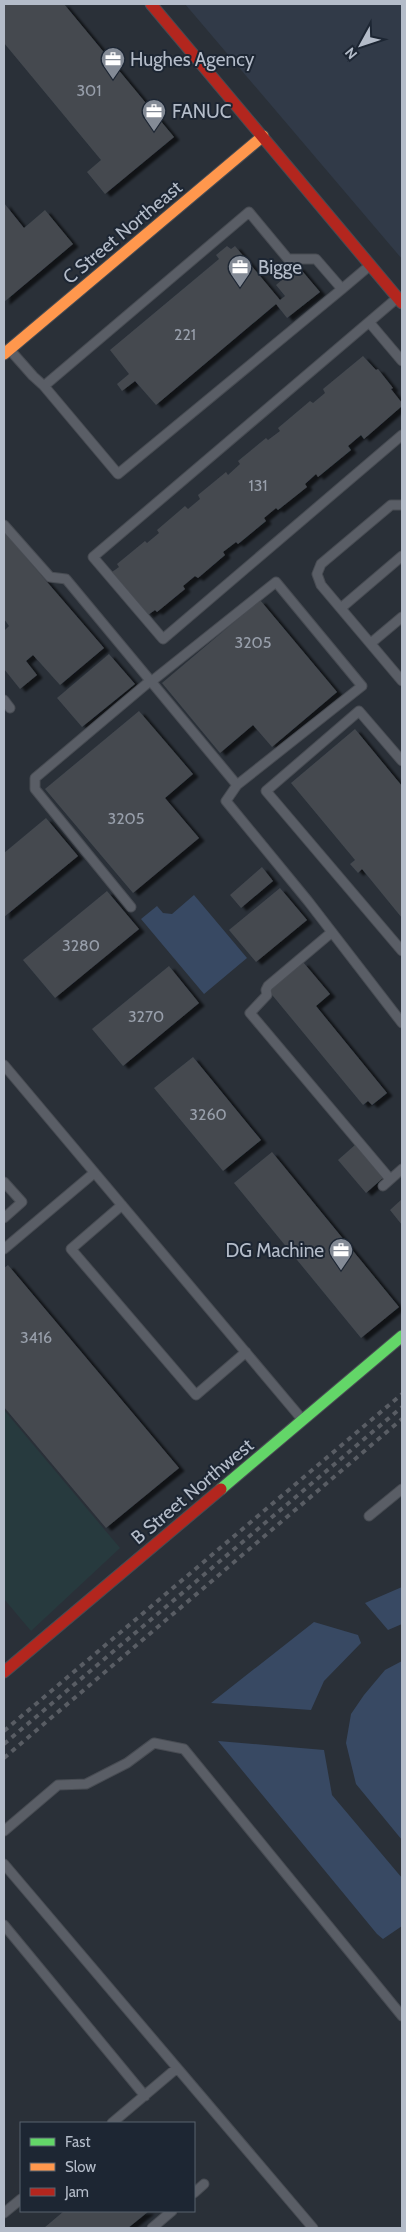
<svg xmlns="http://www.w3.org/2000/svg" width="406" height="2232" viewBox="0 0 406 2232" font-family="Cabin,sans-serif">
	<defs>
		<filter id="shadow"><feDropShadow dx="5.5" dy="3" stdDeviation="1" flood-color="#0009"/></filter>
	</defs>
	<rect width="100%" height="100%" fill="#2a3038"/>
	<path fill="#313a48" d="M185,4h217v255z"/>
	<path fill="#273a3e" d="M4,1410l116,138 -89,83 -27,-32z"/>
	<path fill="#384963" d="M194,895l53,63 -43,36 -63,-75 16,-13 6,7 9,1z
		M402,1587v37l-14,6 -23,-27z
		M314,1622l44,13 3,8 -37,38 -13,29 -100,-7z
		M402,1661v179l-46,-56 -10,-41 5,-29 13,-19 21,-25z
		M218,1741l106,9 8,45 70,83v48l-19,13 -6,-5z"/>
	<path fill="#444950" filter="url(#shadow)" d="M4,4h60l110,133 -69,57 -18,-22 14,-12 -97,-117z
		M4,203l20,25 21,-18 28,34 -69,58z
		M227,246l4,3 4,-3 45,54 5,-4 -9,-11 22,-19 22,26 -33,26 -11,-14 -120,101 -21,-24 -13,10 -5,-7 12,-10 -19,-24 109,-91 -3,-4z
		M363,356l13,14 2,-1 15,19 -2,1 11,14v3l-38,33 -3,-4 -13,11 3,4 -33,27 -2,-3 -11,10 2,3 -29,23 -2,-2 -12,10 2,3 -28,23 -2,-2 -13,10 2,3 -27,23 -3,-2 -12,10 2,3 -28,23 -2,-2 -7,5 -36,-43 7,-5 -2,-3 28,-23 2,2 12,-10 -2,-3 28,-24 3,3 12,-10 -2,-4 28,-23 2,3 12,-11 -2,-3 28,-23 2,2 12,-9 -2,-3 32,-27 3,2 12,-10 -2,-4z
		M4,532l100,116 -44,37 -27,-30 -7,6 11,14 -17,14 -16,-20v-38l5,-5 -5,-7z
		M260,600l77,92 -65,55 -19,-22 -33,28 -58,-70z
		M109,654l26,30 -53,43 -25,-29z
		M139,711l54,63 -28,24 34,40 -66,55 -88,-104z
		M355,729l47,57v132l-40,-49 -4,4 -8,-9 5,-4 -64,-77z
		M46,818l32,38 -74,61v-64z
		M262,867l11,14 -32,27 -11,-13z
		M280,888l27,32 -51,42 -27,-32z
		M107,891l32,38 -84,69 -32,-38z
		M303,962l27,32 -14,12 71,87 -15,12 -4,-4 -5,4 -95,-115z
		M169,966l30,37 -76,63 -31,-37z
		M193,1057l68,83 -38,31 -69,-83z
		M355,1145l28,33 -17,15 -28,-33z
		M272,1152l127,155 -38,31 -127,-155z
		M402,1199v26l-12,-15z
		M8,1265l171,203 -73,60 -102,-121v-139z
		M64,2211h85l-21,17h-84z"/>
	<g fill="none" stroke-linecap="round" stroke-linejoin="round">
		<g stroke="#484c53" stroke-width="11">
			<path id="lane" d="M342,289l-26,-30h-28l-39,-47 -205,174 74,88 224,-185 26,-22
				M396,299l-303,258 70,82 239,-204
				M369,322l33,39
				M10,350l23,26 11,10
				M402,505h-11l-70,59 -4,10 4,11 81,96
				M4,525l46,52 16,2 171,206 125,-99 -86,-104 -124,99
				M341,608l61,-52
				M371,643l31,-26
				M4,700l6,8
				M402,761l-43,-50 -93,80 136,160
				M237,785l-11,16 82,100 94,122
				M131,907l-96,-118v-11l115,-97
				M332,932l-64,54 -2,4 1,5 -17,18 140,166
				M4,1065l297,353
				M4,1182l18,20 -18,16
				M383,1186l19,-17
				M122,1205l-51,44 125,146 50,-43
				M4,1249l90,-76
				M369,1516l33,-27
				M4,1831l54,-46 28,-1 41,-21 27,-20 30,6 218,267
				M4,1864l309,364
				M4,1925l141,171
				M112,2123l65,-55
				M194,2193l10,-9
				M4,2213l17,-14
				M152,2228l20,-17"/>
		</g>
		<g stroke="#484c53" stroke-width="13">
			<path id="fast" d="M221,1489l181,-153"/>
		</g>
		<g stroke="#484c53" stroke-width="13">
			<path id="slow" d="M4,354l259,-218"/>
		</g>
		<g stroke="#484c53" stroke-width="13">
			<path id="jam" d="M151,4l251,299
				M4,1672l217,-183"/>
		</g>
		<use href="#lane" stroke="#5a5e66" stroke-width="9"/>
		<use href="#fast" stroke="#63d668" stroke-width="11"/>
		<use href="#slow" stroke="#ff974d" stroke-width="11"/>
		<use href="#jam" stroke="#b3261e" stroke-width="11"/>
		<path stroke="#595d64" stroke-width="4" stroke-dasharray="5 5" stroke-linecap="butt" d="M4,1731l398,-337
			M4,1744l398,-337
			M4,1758l398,-339"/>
	</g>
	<defs>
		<g id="office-pin" transform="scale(1.25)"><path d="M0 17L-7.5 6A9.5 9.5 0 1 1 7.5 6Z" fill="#848b96" stroke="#1d2633"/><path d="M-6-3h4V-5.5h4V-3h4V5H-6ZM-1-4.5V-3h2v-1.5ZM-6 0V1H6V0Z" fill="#fff"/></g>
	</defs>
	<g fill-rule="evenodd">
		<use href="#office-pin" x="113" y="59"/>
		<use href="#office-pin" x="154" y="111"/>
		<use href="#office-pin" x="240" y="267"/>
		<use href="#office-pin" x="341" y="1250"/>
	</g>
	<g text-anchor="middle" stroke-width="4" stroke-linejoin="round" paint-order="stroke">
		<g font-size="16" fill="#989fab">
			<text x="89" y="96">301</text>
			<text x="185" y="340">221</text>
			<text x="258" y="491">131</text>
			<text x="253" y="648">3205</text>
			<text x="126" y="824">3205</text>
			<text x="81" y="951">3280</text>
			<text x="146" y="1022">3270</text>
			<text x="208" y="1120">3260</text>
			<text x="36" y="1343">3416</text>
		</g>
		<g font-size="19" fill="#b4bcc9" stroke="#1d2633" text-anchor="start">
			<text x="130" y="66">Hughes Agency</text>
			<text x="172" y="118">FANUC</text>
			<text x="258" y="274">Bigge</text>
			<text x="324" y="1257" text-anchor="end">DG Machine</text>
		</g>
		<g font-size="19" fill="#b4bcc9" stroke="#1d2633">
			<text transform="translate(122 232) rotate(-40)" y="7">C Street Northeast</text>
			<text transform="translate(192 1491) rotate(-40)" y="7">B Street Northwest</text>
		</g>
	</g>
	<rect width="406" height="2232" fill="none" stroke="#b4bcc9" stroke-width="10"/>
	<rect x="20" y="2122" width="175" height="90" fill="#1d2633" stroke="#59626f"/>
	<rect x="30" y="2138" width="25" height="8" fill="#63d668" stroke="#59626f"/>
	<text x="65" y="2147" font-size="15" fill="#b4bcc9">Fast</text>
	<rect x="30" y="2163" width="25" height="8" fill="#ff974d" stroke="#59626f"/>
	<text x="65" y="2172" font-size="15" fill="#b4bcc9">Slow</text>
	<rect x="30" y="2188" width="25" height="8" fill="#b3261e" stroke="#59626f"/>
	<text x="65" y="2197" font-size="15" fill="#b4bcc9">Jam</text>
	<g transform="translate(361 45) rotate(230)" stroke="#1d2633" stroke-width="4" paint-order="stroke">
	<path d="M0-4L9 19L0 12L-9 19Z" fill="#b4bcc9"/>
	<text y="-8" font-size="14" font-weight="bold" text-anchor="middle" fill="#b4bcc9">N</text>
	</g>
</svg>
